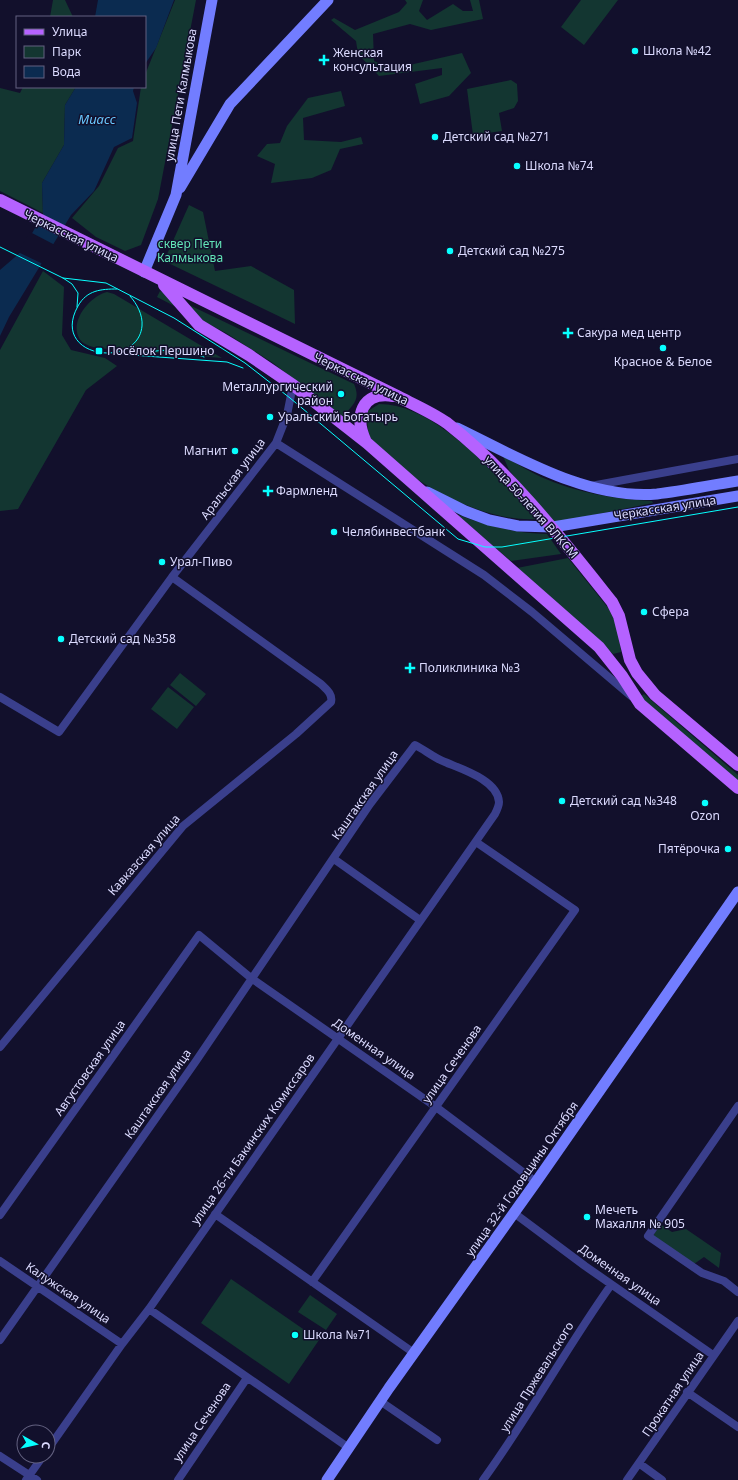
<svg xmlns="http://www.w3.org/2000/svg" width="738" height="1480" viewBox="0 0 738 1480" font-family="'Noto Sans',sans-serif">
	<rect width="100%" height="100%" fill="#12102c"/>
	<path fill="#133631" d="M53,0h12l8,17h-23z
		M175,0h21l-38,199 -17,46 -16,6 -29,-14 -24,-19 27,-32 19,-38 15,-7 8,-54h4v-12z
		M405,0h18l-4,11 8,9 26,-16 10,7h10l-3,-11h9l4,19 -52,11 -21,-6 -37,10 1,27 18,8 70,-16 9,20 -22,23 -29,8 -5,-20 27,-9v-7l-63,8 -21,-22 -2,-13 -25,-21 3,-2 21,12 44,-18 8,-9z
		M581,0h37l-34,45 -23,-18z
		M511,80l6,4 1,17 -4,7 -15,5 3,18 -29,4 -6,-46z
		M23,87h53l-11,18 -1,40 -22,38 1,30 -43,-22v-103l20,5z
		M341,91l4,15 -42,12 1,22 37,2 20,-5 2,7 -23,5 -9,21 -19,8 -41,5 4,-19 -18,-8 10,-12 13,-1 7,-17 21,-28z
		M189,205l14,7 12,59 36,-5 43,24 1,34 -131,-63z
		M43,271l21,16 -2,48 9,15 34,8 12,8 -31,24 -68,119 -18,2v-161z
		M160,291l194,93c7,16 -1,20 -11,33l-70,-54 -47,-30 -69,-36z
		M107,292l7,2 108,64 -125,-10c-5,-1 -11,-3 -15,-6 -16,-17 7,-46 25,-50z
		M379,404c59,0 120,75 158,115 -50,4 -120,-33 -154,-67 -4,-4 -11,-9 -13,-14 -3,-8 -3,-18 -2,-27z
		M503,456c13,7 25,15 38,21 36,16 73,22 111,24l1,2 -100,20 -44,-53z
		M456,514c30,12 59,19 91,20l14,20 -50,7z
		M568,558l41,51 9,19 3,24 -8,2 -96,-86z
		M180,673l26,21 -10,12 -26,-21z
		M168,687l26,20 -17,22 -26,-20z
		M644,694l94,81v6l-94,-80 -3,-5z
		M660,1224l12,8 14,-3 35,24 -2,15 -15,-11 -10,7 -41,-28z
		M231,1279l88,61 -30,44 -88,-61z
		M310,1295l27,19 -11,16 -28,-18z"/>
	<path fill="#0b2b50" d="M98,0h76l-18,48 -11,16v-47h-50z
		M76,87h58l-1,4 4,12 -5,35 -18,9 -20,44 -23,24 -62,102 -9,19v-66l22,-19 21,-37 -1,-31 22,-38 1,-40z"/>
	<path fill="#12102c" d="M30,232l25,13 -12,19 -25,-12z"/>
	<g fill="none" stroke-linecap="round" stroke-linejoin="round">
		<path stroke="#3a3f8c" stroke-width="8" d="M276,443l208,132 48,37 99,84
			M591,486l147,-27
			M0,697l59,35 113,-155 104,-134 11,-28 6,-30
			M334,859l86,61
			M0,1047l183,-221 113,-92 35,-32c2,-8 -5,-13 -10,-18l-149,-107
			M738,1106l-90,130 54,37 22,8 14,11
			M514,1213l71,53 128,89
			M215,1214l199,139
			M0,1215l199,-280 52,43 185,129 100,75
			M0,1261l122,83
			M312,1282l263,-372 -99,-68
			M149,1309l200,139
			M0,1340l196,-279 174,-257 45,-59c10,5 19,13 30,17 16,7 53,18 54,40 0,4 -2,8 -4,12l-346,495 -27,35 -74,105
			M687,1392l51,35
			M380,1401l57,39
			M0,1456l37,24
			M640,1464l22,16
			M26,1480l17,-24
			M178,1480l69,-102
			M483,1480c46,-63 83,-132 128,-195
			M627,1480l111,-159"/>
		<path stroke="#727dff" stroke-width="11" d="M180,188l50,-84 98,-104
			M144,272l32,-77 36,-195
			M457,428c60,29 131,72 200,66 27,-3 54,-9 81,-13
			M427,492l38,19 24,9 29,6 35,1 185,-31
			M327,1480l62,-92 147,-206 202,-290"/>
		<path stroke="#b562ff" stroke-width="12" d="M0,200l399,197c16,8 34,16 48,26 64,50 115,116 165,179l7,14 11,44 7,13 18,22 83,70
			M164,285l35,40 50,30 44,30 74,58 232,204 23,29 18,28 98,84
			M366,442c-12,-25 -5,-51 27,-46"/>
		<path stroke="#07ffff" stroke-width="1" d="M0,247l63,31 9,6 6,9 -1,14
			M63,278l43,5 68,35 71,45 45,35 168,141 27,8h17l236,-40
			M117,289c-16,0 -30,1 -39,17 -29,52 60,64 64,20 1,-11 -5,-22 -12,-30
			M145,353c20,-5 40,-3 59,4
			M118,354l109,8 16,6"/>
	</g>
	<g fill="#07ffff" stroke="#12102c" stroke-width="1.5">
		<circle cx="635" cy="51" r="4"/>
		<path d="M322 54h4v4h4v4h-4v4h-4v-4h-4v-4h4z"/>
		<circle cx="435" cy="137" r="4"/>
		<circle cx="517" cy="166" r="4"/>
		<circle cx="450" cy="251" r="4"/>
		<path d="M566 327h4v4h4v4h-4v4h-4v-4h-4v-4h4z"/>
		<circle cx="663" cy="348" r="4"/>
		<rect x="95" y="347" width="8" height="8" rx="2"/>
		<circle cx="341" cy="394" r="4"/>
		<circle cx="270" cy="417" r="4"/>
		<circle cx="235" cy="451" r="4"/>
		<path d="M266 485h4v4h4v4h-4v4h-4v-4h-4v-4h4z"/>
		<circle cx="334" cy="532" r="4"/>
		<circle cx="162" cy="562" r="4"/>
		<circle cx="644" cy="612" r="4"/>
		<circle cx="61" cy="639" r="4"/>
		<path d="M408 662h4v4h4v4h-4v4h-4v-4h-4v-4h4z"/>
		<circle cx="562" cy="801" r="4"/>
		<circle cx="705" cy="803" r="4"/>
		<circle cx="728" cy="849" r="4"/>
		<circle cx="587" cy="1217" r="4"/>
		<circle cx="295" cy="1335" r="4"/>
	</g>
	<g text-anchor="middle" stroke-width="3" stroke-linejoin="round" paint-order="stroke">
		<g font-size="12" fill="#dcdbff" stroke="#12102c" text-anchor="start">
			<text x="643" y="55">Школа №42</text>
			<text x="333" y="57">Женская<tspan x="333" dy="14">консультация</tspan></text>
			<text x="443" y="141">Детский сад №271</text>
			<text x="525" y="170">Школа №74</text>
			<text x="458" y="255">Детский сад №275</text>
			<text x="577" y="337">Сакура мед центр</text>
			<text x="107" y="355">Посёлок Першино</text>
			<text x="663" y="366" text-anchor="middle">Красное &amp; Белое</text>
			<text x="333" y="391" text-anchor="end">Металлургический<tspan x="333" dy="14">район</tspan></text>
			<text x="278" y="421">Уральский Богатырь</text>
			<text x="227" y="455" text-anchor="end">Магнит</text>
			<text x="276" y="495">Фармленд</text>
			<text x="342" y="536">Челябинвестбанк</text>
			<text x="170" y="566">Урал-Пиво</text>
			<text x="652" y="616">Сфера</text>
			<text x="69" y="643">Детский сад №358</text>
			<text x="419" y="672">Поликлиника №3</text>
			<text x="570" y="805">Детский сад №348</text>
			<text x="705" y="820" text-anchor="middle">Ozon</text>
			<text x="720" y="853" text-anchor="end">Пятёрочка</text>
			<text x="595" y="1214">Мечеть<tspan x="595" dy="14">Махалля № 905</tspan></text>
			<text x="303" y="1339">Школа №71</text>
		</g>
		<g font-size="12" fill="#dcdbff" stroke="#12102c">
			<text transform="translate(181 95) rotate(-80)" y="4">улица Пети Калмыкова</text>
			<text transform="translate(71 236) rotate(26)" y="4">Черкасская улица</text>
			<text transform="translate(361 379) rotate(26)" y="4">Черкасская улица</text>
			<text transform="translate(233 479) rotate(-53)" y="4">Аральская улица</text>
			<text transform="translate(531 507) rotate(48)" y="4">улица 50-летия ВЛКСМ</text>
			<text transform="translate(665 508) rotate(-9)" y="4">Черкасская улица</text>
			<text transform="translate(365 795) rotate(-55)" y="4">Каштакская улица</text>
			<text transform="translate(144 855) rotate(-49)" y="4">Кавказская улица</text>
			<text transform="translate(374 1049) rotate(35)" y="4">Доменная улица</text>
			<text transform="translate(452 1064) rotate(-55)" y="4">улица Сеченова</text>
			<text transform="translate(90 1068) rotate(-55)" y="4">Августовская улица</text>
			<text transform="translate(158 1094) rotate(-55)" y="4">Каштакская улица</text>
			<text transform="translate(253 1139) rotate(-55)" y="4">улица 26-ти Бакинских Комиссаров</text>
			<text transform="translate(522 1179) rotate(-55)" y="4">улица 32-й Годовщины Октября</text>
			<text transform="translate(620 1275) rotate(35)" y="4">Доменная улица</text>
			<text transform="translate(68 1293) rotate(34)" y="4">Калужская улица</text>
			<text transform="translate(537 1377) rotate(-58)" y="4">улица Пржевальского</text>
			<text transform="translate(673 1394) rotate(-56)" y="4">Прокатная улица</text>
			<text transform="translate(202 1422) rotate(-56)" y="4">улица Сеченова</text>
		</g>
		<g font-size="12" fill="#62e4b7" stroke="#12102c">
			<text x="190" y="248">сквер Пети<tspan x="190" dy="14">Калмыкова</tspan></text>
		</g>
		<g font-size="13" font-style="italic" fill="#69c8ff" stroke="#12102c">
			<text x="97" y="124">Миасс</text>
		</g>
	</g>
	<rect x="16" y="16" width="130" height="72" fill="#12102c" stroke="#636180"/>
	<rect x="24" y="29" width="20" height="6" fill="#b562ff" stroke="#636180"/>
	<text x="52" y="36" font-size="12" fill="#dcdbff">Улица</text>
	<rect x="24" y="46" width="20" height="12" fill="#133631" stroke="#636180"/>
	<text x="52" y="56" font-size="12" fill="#dcdbff">Парк</text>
	<rect x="24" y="66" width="20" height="12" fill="#0b2b50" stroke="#636180"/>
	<text x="52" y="76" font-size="12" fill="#dcdbff">Вода</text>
	<g transform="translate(36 1444) rotate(98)"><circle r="19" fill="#12102c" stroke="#636180"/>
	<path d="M0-3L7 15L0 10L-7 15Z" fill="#07ffff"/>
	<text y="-6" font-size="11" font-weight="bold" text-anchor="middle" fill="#dcdbff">С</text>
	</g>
</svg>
